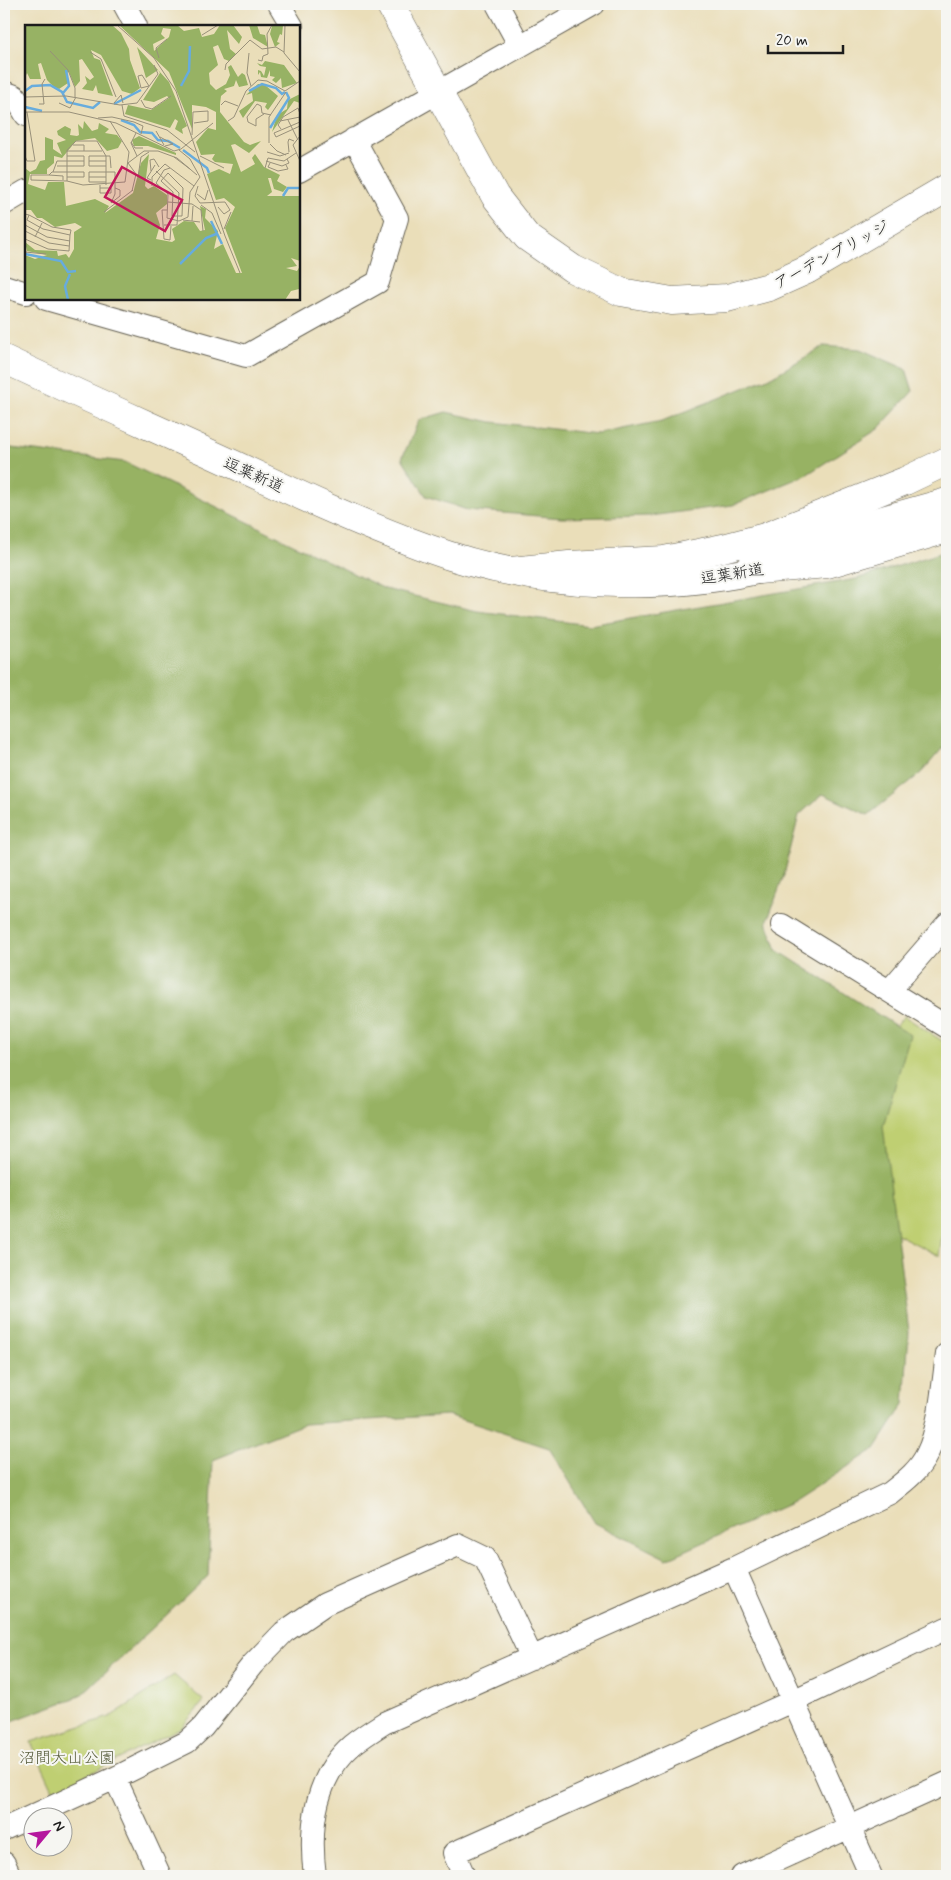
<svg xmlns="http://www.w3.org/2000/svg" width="951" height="1880" viewBox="0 0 951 1880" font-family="Mynerve,'Klee One',sans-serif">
	<rect width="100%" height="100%" fill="#f6f6f2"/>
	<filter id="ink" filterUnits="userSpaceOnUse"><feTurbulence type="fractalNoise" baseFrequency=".02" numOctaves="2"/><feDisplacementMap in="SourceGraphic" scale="10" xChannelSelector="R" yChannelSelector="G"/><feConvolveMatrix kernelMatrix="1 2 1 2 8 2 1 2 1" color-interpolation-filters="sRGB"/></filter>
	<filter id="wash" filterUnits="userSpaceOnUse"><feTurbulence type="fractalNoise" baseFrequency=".0096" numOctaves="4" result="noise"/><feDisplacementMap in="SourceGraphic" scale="20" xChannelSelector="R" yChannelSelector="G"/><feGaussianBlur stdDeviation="1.12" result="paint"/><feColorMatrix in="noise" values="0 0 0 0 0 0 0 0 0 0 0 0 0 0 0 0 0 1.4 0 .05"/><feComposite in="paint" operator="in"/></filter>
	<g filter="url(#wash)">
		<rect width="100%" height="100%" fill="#eadeb9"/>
		<path fill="#bfcf72" stroke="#6e7647" d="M904,1016l43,28v158l-8,54 -69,-36 -6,-157z
			M174,1675l30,26 -22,26 -128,65 -23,-50 79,-25z"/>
		<path fill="#97b264" stroke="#5a6740" d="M824,346l36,3 46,20 7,22 -35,38 -72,46 -73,30 -83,11 -88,2 -95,-8 -41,-14 -24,-38 17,-38 27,-8 46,10 106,12 64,-13 111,-45z
			M4,443l7,5 114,14 260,127 92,22 113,14 266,-46 91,-28v192l-26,30 -53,42 -45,-21 -24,21 -15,60 -17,47 10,28 133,85 -27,91 26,206 -5,72 -29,45 -80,52 -128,58 -72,-36 -46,-75 -101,-33 -144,9 -91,36 -5,116 -128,120 -76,28z"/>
	</g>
	<g filter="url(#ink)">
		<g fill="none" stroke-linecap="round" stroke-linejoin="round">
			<g stroke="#646053" stroke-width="24">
				<path id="street" d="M124,4l12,22
					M279,4l13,22
					M497,4l23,42
					M4,92l11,4 11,19
					M299,171l295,-167
					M4,204l22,-13
					M4,286l22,7
					M46,299l200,57 132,-74 19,-64 -43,-79
					M782,925l165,102
					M890,990l57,-66
					M734,1568l137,308
					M115,1778l45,98
					M4,1829l111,-51 72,-36 16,-15 50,-63 31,-32 41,-28 133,-59 27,13 47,100
					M4,1863l6,13
					M315,1876c-6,-46 -1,-98 37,-131 10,-8 21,-15 32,-22l350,-155 156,-75c14,-11 29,-22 37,-39 13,-26 16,-71 20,-100
					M464,1876l-10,-23 339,-152 154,-73
					M742,1876l205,-93"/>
			</g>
			<g stroke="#646053" stroke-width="29">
				<path id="secondary" d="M390,4l105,192 32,41 46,32 48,23 51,9 55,-3 42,-11 38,-17 140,-82
					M4,359c76,36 153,70 229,105 64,30 128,60 194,84 108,40 243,47 354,16
					M754,556l193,-54"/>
			</g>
			<g stroke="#646053" stroke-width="29">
				<path id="highway" d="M758,570l69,-6 120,-35
					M511,571l58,-6 95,-5 59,-12 42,-11 140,-56 42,-20"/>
			</g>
			<use href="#street" stroke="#fff" stroke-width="22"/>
			<use href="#secondary" stroke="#fff" stroke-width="28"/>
			<use href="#highway" stroke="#fff" stroke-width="28"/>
		</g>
	</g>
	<g text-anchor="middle" stroke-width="4" stroke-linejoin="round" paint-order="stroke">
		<g font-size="16" fill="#1c1c1c" stroke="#f6f6f2">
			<text transform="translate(831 254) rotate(-28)" y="6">アーデンブリッジ</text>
			<text transform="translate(254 474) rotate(24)" y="6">逗葉新道</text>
			<text transform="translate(732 573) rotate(-9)" y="6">逗葉新道</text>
		</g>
		<g font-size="16" fill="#555b3a" stroke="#f6f6f2">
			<text x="67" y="1763">沼間大山公園</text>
		</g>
	</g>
	<g transform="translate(25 25)">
		<rect width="275" height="275" fill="#eadeb9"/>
		<path d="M0,0h87l9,8 8,16 1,11 10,28 -8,6 -10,-3 -21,-36 -10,-5 3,8 6,2 13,36 -15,-3 -2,-8 -3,6 -11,-2 5,-6 -2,-7 5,4 4,-3 -12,-18 -3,1 1,21 -5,6 -6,-15 -3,1 4,14 -6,5 6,-5 -2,-4 -9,6 -5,-2 -7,-7 -6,-17 -3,1 3,15h-11l-3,-6 -2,5zM94,0h58l7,6 15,-3 3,9 12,-3 6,-9h13l9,12 -3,7 -12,-14 3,19 6,5 -7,7 -5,-2 -6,-14 -5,2 5,18 -9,8 1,11 6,6 10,-6 4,-9 -2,-8 3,-2 7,12 4,-4 3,2 3,10 -9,2 -3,-7 -2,6 -10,3 3,2 -6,5 -1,8v8l24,30 6,3 11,-4 -12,12 -14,-9 -4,1 10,27 14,-8 -3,-6 3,-4 9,13 16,8 -3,6 10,6 -4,5 -9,-3 -3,-11h-3l4,14 -5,4h33v65l-9,-3 6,8 -11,2 11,3 3,-5 -1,23 -8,2 -6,9h-260v-45l10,4 12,-4 -20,-4 -2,-9 10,8 22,1 1,5 8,-2 3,4 5,-9v-17l8,-5 -7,-4 -20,4 -13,-9h-5l-6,-8h-6v-42l5,4 6,-3 4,-8 5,-1v-23l8,3v9l9,6 -5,-12 9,-3 -8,-5 -1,-4 8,-5 6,3 -1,6 7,1 2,-1 -1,-11 5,5 1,-8 8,10 6,-2 1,-6 10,6 -4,4 12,2 5,6 -4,7 -11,3 -12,-13 -19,3 -14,17 -8,-2v7l-7,6v5h-17l-2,10 17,6 3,-8h16l2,24 29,-7 14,7 -4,7 28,-20 8,-30 8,-9 -4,32 3,3 6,-3 13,9v9l-11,9 4,12 -4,14 16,3 3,-2 -3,-11 12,-8 10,1 6,9 5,-1 -5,-24 6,3 -1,9 13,13 -4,18 9,-5 13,29h6l-17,-45 10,-21 -11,-9 -8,2 -9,-26 12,-5 11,5 3,-10 -18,-2 -3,-3 3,-5 -14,1 -5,-13 12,-14 8,2v-18l-10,-5 -14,-2v24l-23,-57zM138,3l8,1 -2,8 -15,14 -1,-7 12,-6 -4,-4zM224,0h8l3,9 5,1 3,12 -15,-9zM258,0l-1,10 -2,-1 -3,8 3,1 -5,4 -5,-13 2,-8zM112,22l32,35 18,44 -5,3 1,5 -8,-5 3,-8 -3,-2 -5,9 -45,-14 3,-9 23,5 18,-12 -2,-2 -13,6 -11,-2 17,-27 -2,-3 -12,8zM240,36l19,4 13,18 -15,5 -1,-10 -5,5 -4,-3 3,-3 -5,-1v-6l-3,8 -6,-1 -1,-5 -2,3v-5l3,1 3,5 2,-9 -6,-1 -3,-3 5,2zM233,59l7,1 13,11 -10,14 -3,-3 2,-4 -12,-2 -12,17 -4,-7 14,-10 -1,-8 -6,2zM275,69v9l-6,-2 -22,31 5,-17 10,-6 1,-9zM114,111l37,17v2l-28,-9h-14l-2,-6z" fill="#97b264" fill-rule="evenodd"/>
		<path fill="none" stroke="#67acdd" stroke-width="2.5" d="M156,61l8,-15 1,-25M0,66l7,-5 18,-1 12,7 5,10 26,6 7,-6M224,66l13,-7 14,4 6,6 3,-2M38,68l6,-7 -3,-16M89,79l27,-14M0,82l17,4M96,95l13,5 6,7 12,1 6,7 10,1 12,7M245,103l19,-30 -3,-6M158,125l24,18 2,5M258,171l5,-8h12M186,196l11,23M0,229l36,7 7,11 8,-1M155,239l26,-26 10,-4M43,275l-3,-14 5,-12"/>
		<path fill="none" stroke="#98907a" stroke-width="1" d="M92,0l37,33 22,33 49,145 15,37M154,0h19M260,0l-1,28 16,19M177,10l16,-10M25,26l18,19 7,18v9M65,27l11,7 15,38M224,28l-2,20 4,13M134,33l-3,-10 11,-9M233,35l4,1 1,-5 5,-2 -1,-20 5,-9M200,45l1,-6 24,-24 12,9 14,-2 8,5M117,50l7,11 -8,2 -3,-12zM0,72l41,-1 54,9 17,-2 21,-29 -4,-9M116,75l4,7 7,2 19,-13M34,78l11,5 6,-11M89,78l7,-8 2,8M14,79h5l-2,-20 3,-5M97,80l2,11 43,14 28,22M196,80l4,-4 13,5M0,87h44l47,11 58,28 7,-2 32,-26M239,89l-8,5v7l-8,-4 -1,-5 10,-13 4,2 1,7 9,2M73,93l14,-1 22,5 9,4 -2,8M263,95l10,20M203,96l6,-4 12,-26 12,-11 9,1 18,10 15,-10M255,96l20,-4M275,97l-26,11 2,4 24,-11M256,104l-3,-4 5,-8 15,-9 2,6M131,106l8,14M111,108l-5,10 6,13M167,110l1,-23 15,-1v10l-14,2M275,111l-7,9 7,16M135,112l13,7 -8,2M106,117l4,6h8M244,118v-26l17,-25M245,119l7,7 9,4M48,120h11v6M42,126h35M242,127l13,4 9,-3M264,127l-1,-10 1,-3 5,2M0,131l2,5h8l-8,-49M42,131h17v5M81,131v29M175,131l24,12M149,132l16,12M64,136v5h17M64,136v-5h17M64,136h17M241,136l16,5 7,-3 -2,-4M245,138l-2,4 10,4 10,-2 -2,-4M32,141h27v-5M145,143l-6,2 -8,13 12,11 -1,24 12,3 9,-4 2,-25 10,-15 -10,-18 -11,-9M240,143l3,-10 16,3 12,-8M126,146l-1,-11 4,-1 5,8M131,146l23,22 -2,32h-13M28,147l4,-11h27M143,148l15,15 -1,28h-10l1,-24 -12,-11zM24,150l14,1v4M42,152h17M59,152v-5h-32l-3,3h-18v5l36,1 16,4 42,-3 4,-30 -19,-31M64,152v-5h26v22l-4,9 9,-7v-6l-5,-2M64,152v5h17M64,152h17M113,152l3,-20 8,-5M126,155l-4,-2 8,-13M42,156v-31l9,-9h21l9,15h4l1,12M75,160v8h11v-5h-11M127,161v-9l13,-13 29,22M173,161l-3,10 5,7 25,-1 5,8 -6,4 -6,-7M107,166l4,-17 -8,-11 16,-12h14l19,7 20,17M172,169l8,6 3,-10M143,177l24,2 9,6 2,21M176,180l11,8 9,21M142,185h-5l2,29 6,1 1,-14M79,187l29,-22M0,189l4,1 -2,5 16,9 27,6 -1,16 -21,-2 -23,-10M4,190l23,12 19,3 -1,5M158,195l17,2M167,196l1,-15M0,200l22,12 23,4M199,204l7,-17M0,206l24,12 20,3M10,212l7,-14M0,227l21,2"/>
		<path fill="#c2185b" fill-opacity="0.15" stroke="#c2185b" stroke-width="2.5" d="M97,142l60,33 -17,31 -60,-34z"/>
		<rect width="275" height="275" fill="none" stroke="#1c1c1c" stroke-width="2.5"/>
	</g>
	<rect width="951" height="1880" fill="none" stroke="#f6f6f2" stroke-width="20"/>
	<g transform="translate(48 1832) rotate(61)"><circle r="24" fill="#f6f6f2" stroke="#9f9f9c"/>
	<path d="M0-4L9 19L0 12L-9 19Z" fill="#b5179e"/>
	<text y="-8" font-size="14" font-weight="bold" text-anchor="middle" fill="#1c1c1c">N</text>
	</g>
	<path d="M768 45v8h75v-8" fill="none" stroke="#1c1c1c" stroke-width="2.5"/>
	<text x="776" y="45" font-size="15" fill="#1c1c1c" stroke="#f6f6f2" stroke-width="4" paint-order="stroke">20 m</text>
</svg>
